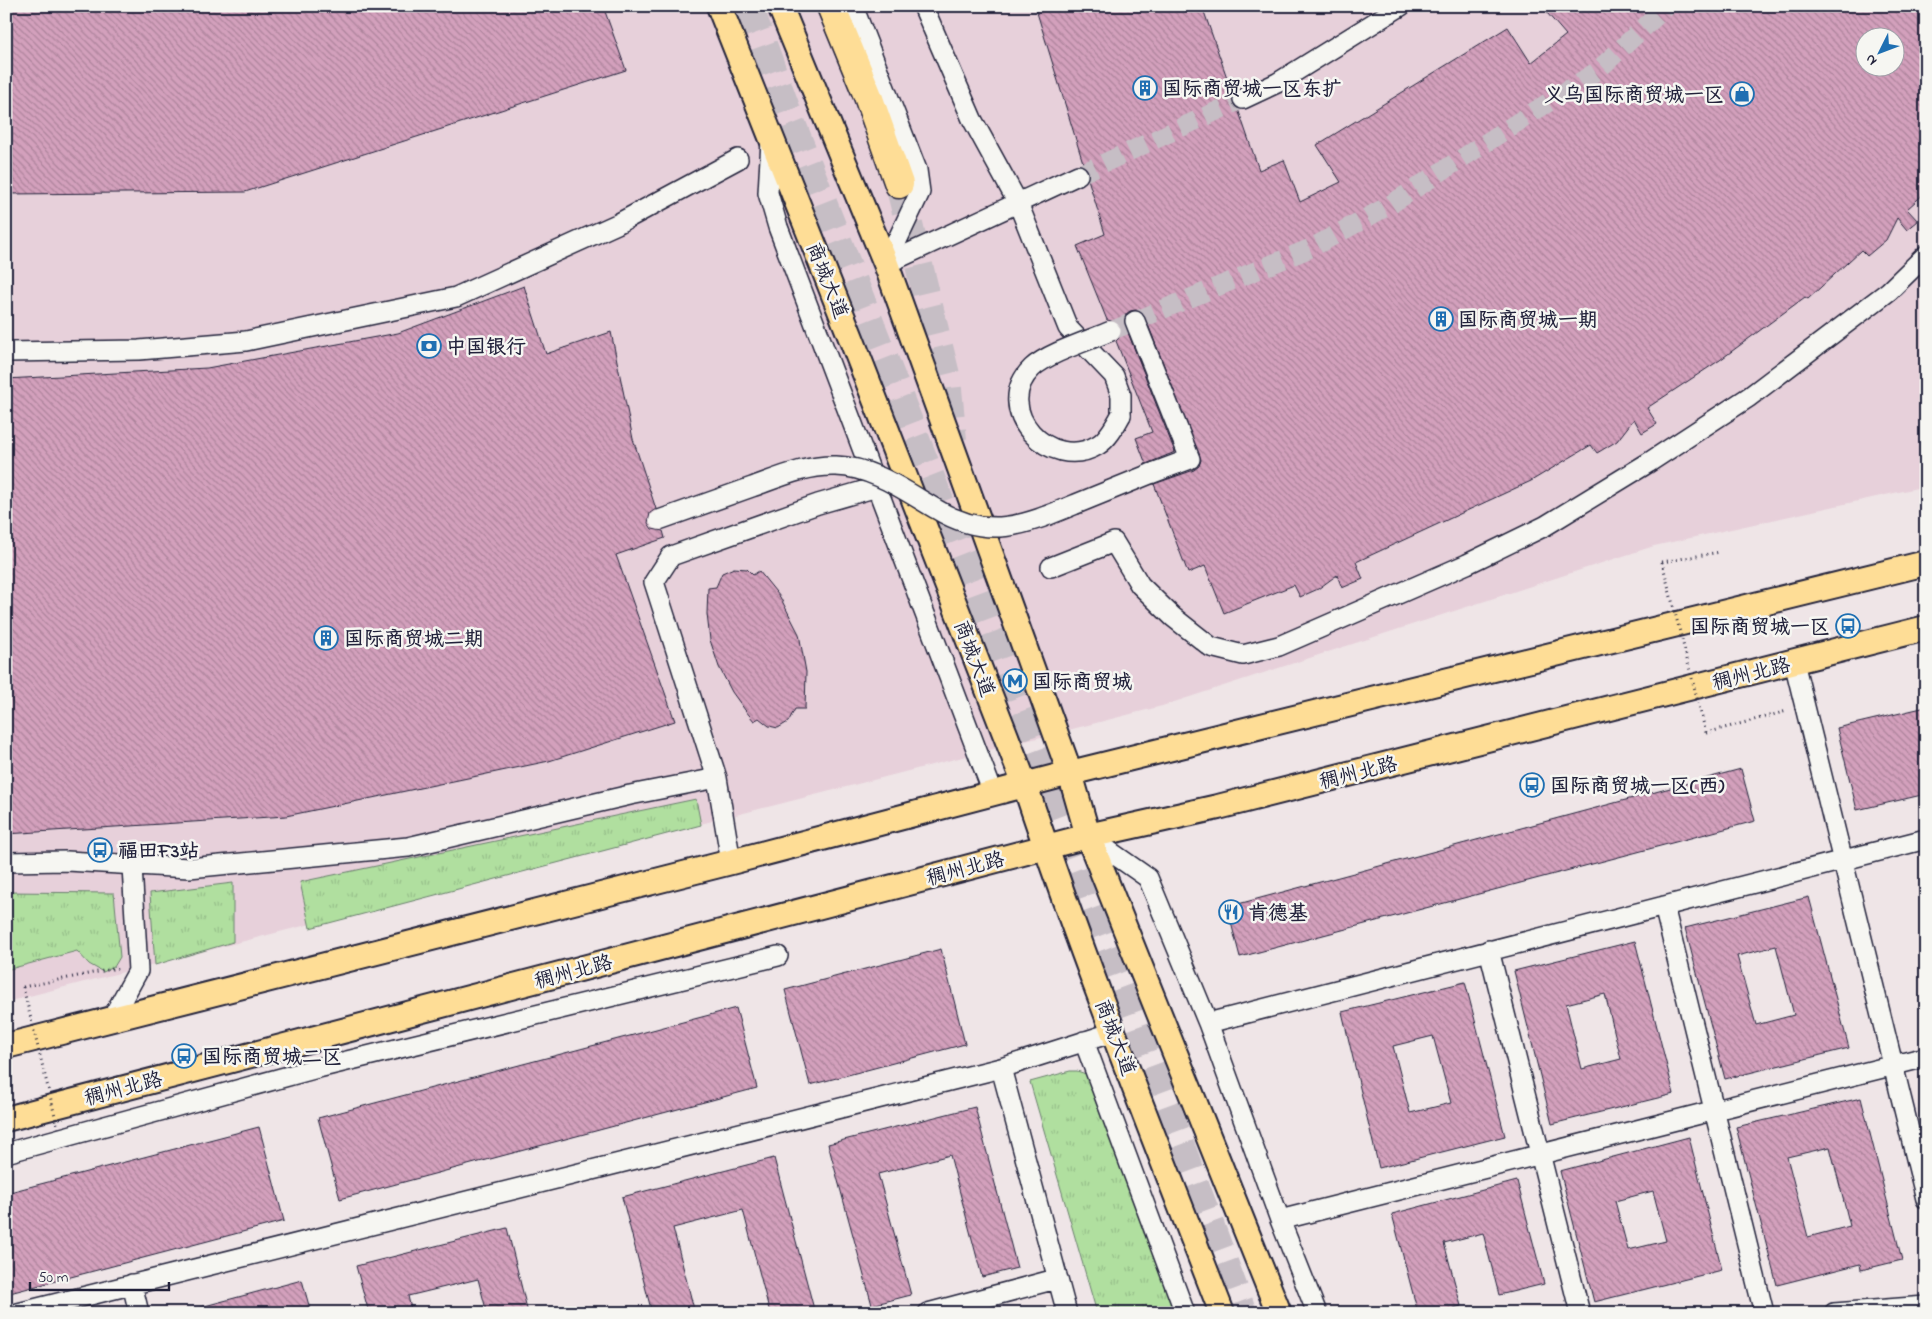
<svg xmlns="http://www.w3.org/2000/svg" width="1932" height="1319" viewBox="0 0 1932 1319" font-family="'Indie Flower','LXGW WenKai TC',sans-serif">
	<defs>
		<pattern id="park-tufts" width="24" height="20" patternUnits="userSpaceOnUse" patternTransform="scale(1.25)"><rect width="24" height="20" fill="#b0df9f"/><path d="M3 7l-1-3M5 7V3M7 7l1-3M15 17l-1-3M17 17v-4M19 17l1-3" fill="none" stroke="#97bf8a"/></pattern>
		<pattern id="building-back-hatch" width="6" height="6" patternUnits="userSpaceOnUse" patternTransform="scale(1.25)"><rect width="6" height="6" fill="#d3a0bc"/><path d="M-1 5l2 2M0 0l6 6M5-1l2 2" fill="none" stroke="#ab829a"/></pattern>
	</defs>
	<rect width="100%" height="100%" fill="#efe5e7"/>
	<filter id="ink" filterUnits="userSpaceOnUse"><feTurbulence type="fractalNoise" baseFrequency=".02" numOctaves="2"/><feDisplacementMap in="SourceGraphic" scale="10" xChannelSelector="R" yChannelSelector="G"/><feConvolveMatrix kernelMatrix="1 2 1 2 8 2 1 2 1" color-interpolation-filters="sRGB"/></filter>
	<g filter="url(#ink)">
		<path fill="#e7d0da" fill-rule="evenodd" d="M6,6h1920v480l-272,60 -492,160 -1156,296zM1864,38h30v30h-30z"/>
		<path fill="url(#park-tufts)" stroke="#69806d" d="M696,799l5,26 -391,103 -10,-46z
			M233,883v59l-78,23 -5,-72z
			M6,892l108,1 6,64 -6,10 -11,5 -14,-8 -12,-13 -71,19z
			M1070,1071h7l15,5 87,237h-82l-67,-231z"/>
		<path fill="url(#building-back-hatch)" stroke="#22223b" fill-rule="evenodd" d="M6,6h597l23,64 -381,122 -239,2z
			M1035,6h167l31,89v8l5,6 21,61 25,-10 16,42 41,-20 -24,-37 191,-118 23,36 35,-28 -25,-29h385v186l-19,17 11,12 -11,9 -10,-12 -11,22 -19,16 -6,-6 -53,49 -3,-2 -85,63 -73,48 10,16 -15,9 -8,-14 -17,22 -20,12 -6,-8 -60,36 -175,81 7,17 -21,9 -5,-13 -19,14 -18,8 -6,-12 -70,28 -19,-47 -17,7 -34,-89 40,-14 5,-4 2,-6 -56,-143 -3,-5 -6,-2 -6,1 -4,3 -1,11 50,127 -29,12 -10,-26 16,-6 -36,-91 4,-4 2,-10 -5,-5 -10,-2 -30,-74 28,-12 -17,-55v-8l-4,-5zM1864,38h30v30h-30z
			M524,286l22,68 65,-22 22,107 23,70 -6,4 -2,10 4,6 11,2 2,7 -49,17 59,166 -126,40 -263,55 -280,18v-455l201,-11 191,-35z
			M734,568l13,1 6,6 6,-4 21,26 19,37 7,38 -1,37h-10l-7,13 -10,6 -9,-2 -10,-8 -5,3 -9,-11 -13,-18 -13,-25 -9,-27 -3,-26 1,-26 8,-1 6,-14z
			M1926,707v87l-69,16 -20,-82z
			M1741,769l14,52 -515,136 -13,-50z
			M1809,897l40,151 -124,31 -40,-151zM1776,946l18,69 -38,10 -19,-69z
			M1635,941l39,153 -122,30 -38,-153zM1605,994l16,65 -39,10 -16,-65z
			M941,949l24,95 -155,41 -25,-95z
			M1465,982l40,154 -126,32 -37,-156zM1433,1036l18,67 -41,10 -17,-67z
			M736,1008l21,80 -417,111 -22,-81z
			M1861,1098l41,162 -41,10 -1,-6 -83,21 -41,-158zM1830,1147l20,79 -42,11 -21,-80z
			M975,1107l42,161 -35,9 -32,-122 -72,19 33,121 -39,10 -44,-161z
			M259,1127l25,94 -278,73v-101z
			M1689,1137l33,133 -128,32 -34,-131zM1653,1191l13,50 -38,9 -13,-49z
			M774,1158l41,155h-45l-27,-103 -70,18 22,85h-43l-30,-116z
			M1517,1181l27,103 -45,11 -16,-62 -39,10 17,63 -27,7h-16l-26,-99z
			M507,1228l21,85h-41l-9,-34 -70,17 4,17h-43l-13,-47z
			M302,1280l9,33h-110v-6z"/>
		<g fill="none" stroke-linecap="round" stroke-linejoin="round">
			<path stroke="#c6bec5" stroke-width="19" stroke-dasharray="19 9" stroke-linecap="butt" d="M1078,175l165,-76
				M1111,331l202,-84 75,-41 209,-135 70,-65"/>
			<path stroke="#c6bec5" stroke-width="28" stroke-dasharray="28 14" stroke-linecap="butt" d="M749,6l40,110 177,451 277,746
				M899,184l48,195 6,61"/>
			<g stroke="#22223b" stroke-width="22">
				<path id="minor" d="M853,6l64,164 3,22 -34,72
					M923,6l49,113 46,84 50,125 46,48 7,19v20
					M1243,99l34,-16 124,-77
					M771,141l-3,52 10,34 215,566
					M886,264l192,-89
					M1135,321l55,138 -40,15
					M6,352l133,-2 107,-9 210,-44 161,-73 121,-65
					M1051,567l63,-25 26,43 33,32 38,30 32,8 36,-9 188,-82 78,-38 103,-63 101,-66 140,-106 37,-36
					M1794,662l132,537
					M1088,836l60,42 60,145 72,197 37,93
					M6,862l61,-1 122,7 219,-21 222,-52 87,-17
					M731,862l-14,-84 -63,-196 17,-26 147,-52 59,-17
					M1664,906l100,407
					M1489,950l91,363
					M111,1020l27,-49 -6,-105
					M1208,1023l718,-184
					M1084,1041l101,272
					M1001,1068l66,245
					M6,1153l308,-84 464,-113
					M1280,1220l646,-163
					M132,1284l7,29
					M18,1313l983,-245 113,-36
					M928,1313l128,-34
					M1834,1313l92,-7"/>
			</g>
			<g stroke="#22223b" stroke-width="28">
				<path id="major" d="M719,6l132,332 174,447c59,178 129,353 197,528
					M780,6l106,258 184,509 18,63 191,477
					M6,1046l725,-184 339,-89 856,-210
					M6,1119l1082,-283 130,-29 708,-179"/>
			</g>
			<g stroke="#22223b" stroke-width="31">
				<path id="highway" d="M831,6l37,90 31,88"/>
			</g>
			<path stroke="#22223b" stroke-width="3" stroke-dasharray="1 4" stroke-linecap="butt" d="M1662,562l58,-10
				M1706,733l81,-22
				M23,987l95,-19"/>
			<use href="#minor" stroke="#f6f6f2" stroke-width="19"/>
			<use href="#major" stroke="#fedd96" stroke-width="24"/>
			<use href="#highway" stroke="#fedd96" stroke-width="28"/>
			<g stroke="#22223b" stroke-width="22" stroke-linecap="butt">
				<path id="minor-bridge" d="M1111,331c-21,9 -63,22 -79,37 -42,41 18,106 66,77 10,-6 17,-19 23,-30
					M659,520c31,-11 62,-22 93,-33 28,-10 54,-22 84,-21 37,1 69,25 100,43 52,32 89,16 140,-5 25,-10 49,-20 74,-30"/>
			</g>
			<path stroke="#22223b" stroke-width="3" stroke-dasharray="1 4" stroke-linecap="butt" d="M1662,562l44,171
				M23,987l35,141"/>
			<use href="#minor-bridge" stroke="#f6f6f2" stroke-width="19"/>
		</g>
	</g>
	<defs>
		<g id="building-ring" transform="scale(1.25)"><circle r="9.5" fill="#f6f6f2" stroke="#1f6fb2" stroke-width="1.5"/><path d="M-4-6H4V6H1V3H-1V6H-4ZM-2.5-4.3h1.7v1.8h-1.7ZM.8-4.3h1.7v1.8H.8ZM-2.5-1h1.7V.8h-1.7ZM.8-1h1.7V.8H.8Z" fill="#1f6fb2"/></g>
		<g id="shop-ring" transform="scale(1.25)"><circle r="9.5" fill="#f6f6f2" stroke="#1f6fb2" stroke-width="1.5"/><path d="M-5-2.5h2.3a2.7 3.5 0 0 1 5.4 0H5L5.5 6h-11ZM-1.5-2.5h3a1.5 2.3 0 0 0-3 0Z" fill="#1f6fb2"/></g>
		<g id="bank-ring" transform="scale(1.25)"><circle r="9.5" fill="#f6f6f2" stroke="#1f6fb2" stroke-width="1.5"/><path d="M-6-4H6V4H-6ZM0-2.3a2.3 2.3 0 1 0 0 4.6a2.3 2.3 0 1 0 0-4.6Z" fill="#1f6fb2"/></g>
		<g id="bus-ring" transform="scale(1.25)"><circle r="9.5" fill="#f6f6f2" stroke="#1f6fb2" stroke-width="1.5"/><path d="M-5-6H5V4H4V6H2V4H-2V6H-4V4H-5ZM-3.5-4V0h7V-4ZM-3.5 1.2v1.5H-2V1.2ZM2 1.2v1.5H3.5V1.2Z" fill="#1f6fb2"/></g>
		<g id="metro-ring" transform="scale(1.25)"><circle r="9.5" fill="#f6f6f2" stroke="#1f6fb2" stroke-width="1.5"/><path d="M-5.5 5V-5H-3L0 0L3-5H5.5V5H3V-.5L0 4L-3-.5V5Z" fill="#1f6fb2"/></g>
		<g id="restaurant-ring" transform="scale(1.25)"><circle r="9.5" fill="#f6f6f2" stroke="#1f6fb2" stroke-width="1.5"/><path d="M-5-6h1v4h1v-4h1v4h1v-4h1v5L-1.5 .5V6h-2V.5L-5-1ZM5-6V6H3V1.5H1.5Q1.5-4 5-6Z" fill="#1f6fb2"/></g>
	</defs>
	<g fill-rule="evenodd">
		<use href="#building-ring" x="1145" y="88"/>
		<use href="#shop-ring" x="1742" y="94"/>
		<use href="#building-ring" x="1441" y="319"/>
		<use href="#bank-ring" x="429" y="346"/>
		<use href="#bus-ring" x="1848" y="626"/>
		<use href="#building-ring" x="326" y="638"/>
		<use href="#metro-ring" x="1015" y="681"/>
		<use href="#bus-ring" x="1532" y="785"/>
		<use href="#bus-ring" x="100" y="850"/>
		<use href="#restaurant-ring" x="1231" y="912"/>
		<use href="#bus-ring" x="184" y="1056"/>
	</g>
	<g text-anchor="middle" stroke-width="5" stroke-linejoin="round" paint-order="stroke">
		<g font-size="20" font-weight="bold" fill="#22223b" stroke="#f6f6f2" text-anchor="start">
			<text x="1162" y="95">国际商贸城一区东扩</text>
			<text x="1724" y="101" text-anchor="end">义乌国际商贸城一区</text>
			<text x="1458" y="326">国际商贸城一期</text>
			<text x="446" y="353">中国银行</text>
			<text x="1830" y="633" text-anchor="end">国际商贸城一区</text>
			<text x="344" y="645">国际商贸城二期</text>
			<text x="1032" y="688">国际商贸城</text>
			<text x="1550" y="792">国际商贸城一区(西)</text>
			<text x="118" y="857">福田F3站</text>
			<text x="1248" y="919">肯德基</text>
			<text x="202" y="1063">国际商贸城二区</text>
		</g>
		<g font-size="20" fill="#22223b" stroke="#f6f6f2">
			<text transform="translate(828 280) rotate(68)" y="7">商城大道</text>
			<text transform="translate(975 658) rotate(69)" y="7">商城大道</text>
			<text transform="translate(1751 673) rotate(-14)" y="7">稠州北路</text>
			<text transform="translate(1358 772) rotate(-14)" y="7">稠州北路</text>
			<text transform="translate(965 868) rotate(-15)" y="7">稠州北路</text>
			<text transform="translate(573 971) rotate(-15)" y="7">稠州北路</text>
			<text transform="translate(1116 1037) rotate(69)" y="7">商城大道</text>
			<text transform="translate(123 1088) rotate(-15)" y="7">稠州北路</text>
		</g>
	</g>
	<rect width="1932" height="1319" fill="none" stroke="#f6f6f2" stroke-width="25"/>
	<rect x="12" y="12" width="1907" height="1294" fill="none" stroke="#22223b" stroke-width="2" filter="url(#ink)"/>
	<g transform="translate(1880 52) rotate(228)"><circle r="24" fill="#f6f6f2" stroke="#a1a1a9"/>
	<path d="M0-4L9 19L0 12L-9 19Z" fill="#1f6fb2"/>
	<text y="-8" font-size="14" font-weight="bold" text-anchor="middle" fill="#22223b">N</text>
	</g>
	<path d="M30 1282v8h139v-8" fill="none" stroke="#22223b" stroke-width="2.5"/>
	<text x="38" y="1282" font-size="15" fill="#22223b" stroke="#f6f6f2" stroke-width="4" paint-order="stroke">50 m</text>
</svg>
